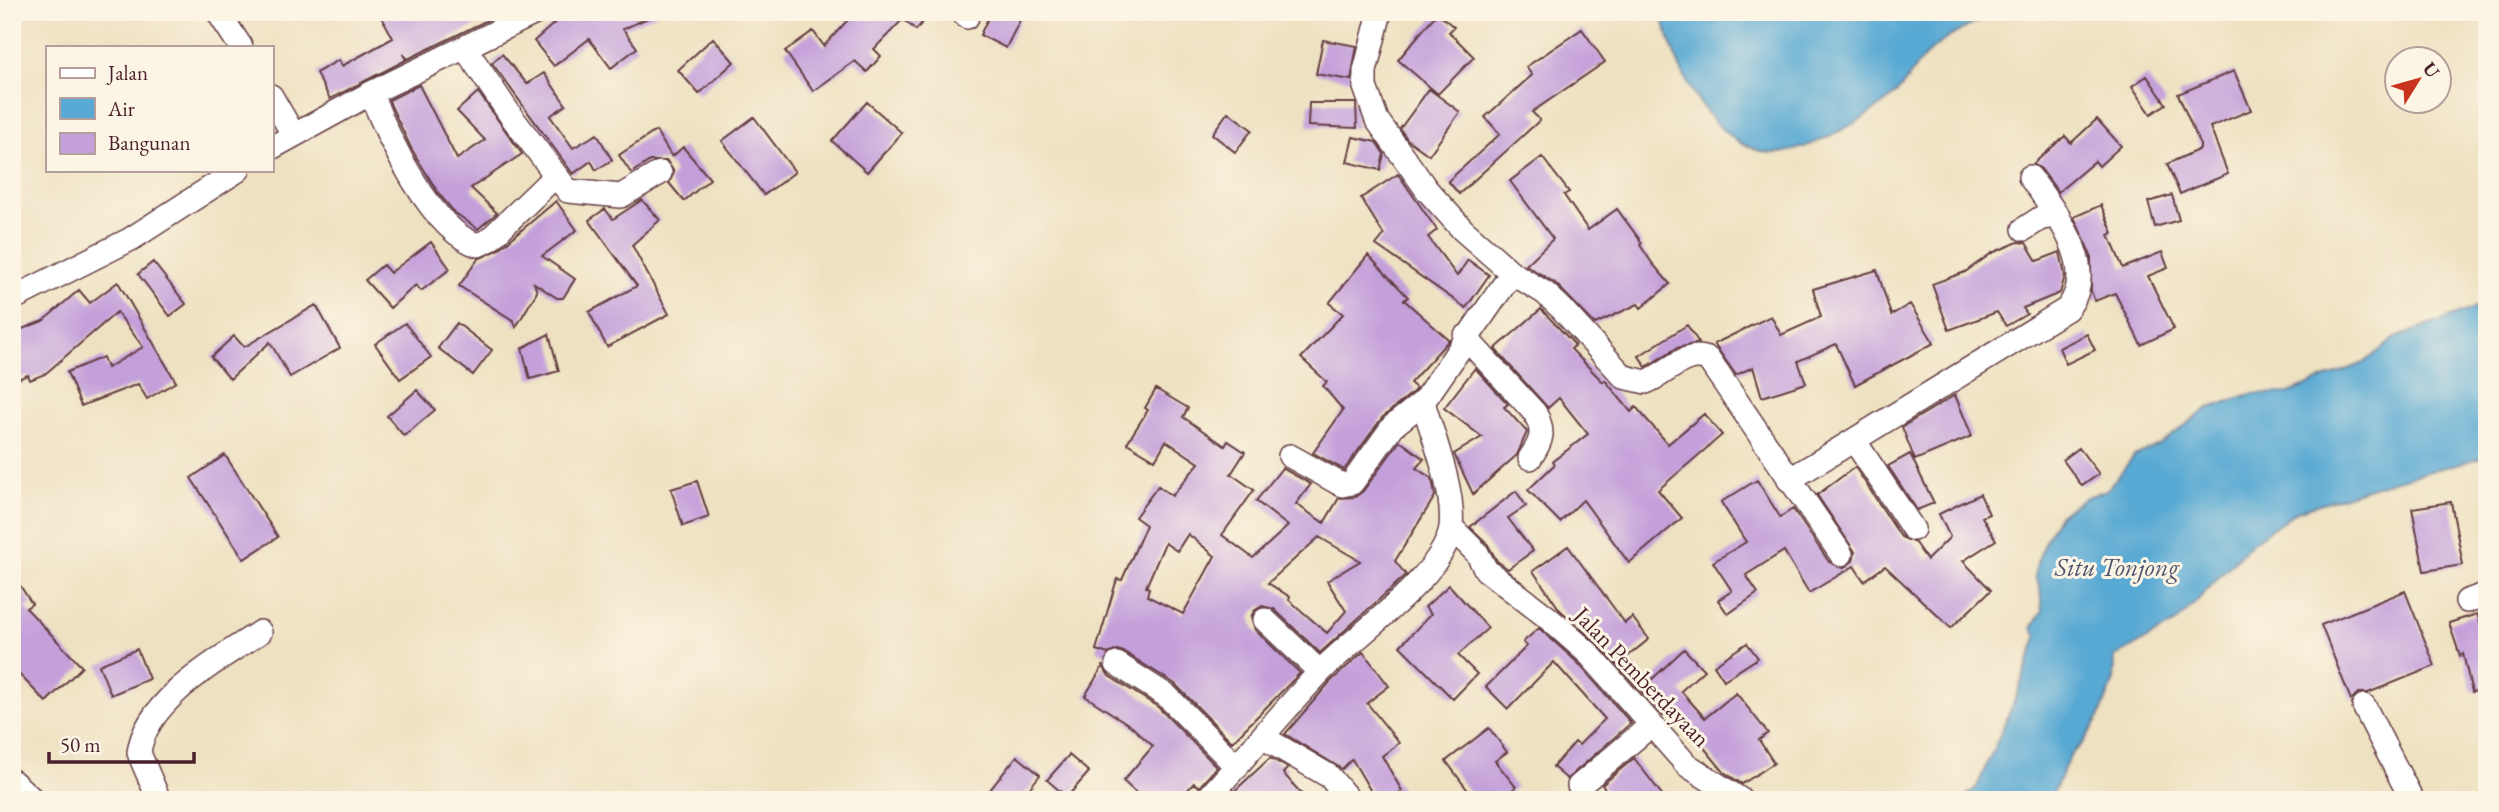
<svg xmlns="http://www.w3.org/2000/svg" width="2499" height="812" viewBox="0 0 2499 812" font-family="'EB Garamond',serif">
	<rect width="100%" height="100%" fill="#fcf5e5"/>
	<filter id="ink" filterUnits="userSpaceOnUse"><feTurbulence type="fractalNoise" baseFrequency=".0143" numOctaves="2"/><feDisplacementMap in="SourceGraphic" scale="14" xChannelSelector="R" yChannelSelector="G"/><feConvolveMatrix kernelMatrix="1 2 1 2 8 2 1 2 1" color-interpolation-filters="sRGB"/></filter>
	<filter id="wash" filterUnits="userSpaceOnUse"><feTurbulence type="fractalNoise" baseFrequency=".00686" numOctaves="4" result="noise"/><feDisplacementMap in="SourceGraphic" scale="28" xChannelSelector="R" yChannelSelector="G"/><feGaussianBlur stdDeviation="1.57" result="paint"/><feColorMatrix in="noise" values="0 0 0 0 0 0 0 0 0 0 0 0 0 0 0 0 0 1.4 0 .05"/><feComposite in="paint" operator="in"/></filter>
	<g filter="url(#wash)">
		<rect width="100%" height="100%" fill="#eee1c1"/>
		<path fill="#58a9d3" stroke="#51647f" stroke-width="2" d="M1661,12h334c-24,14 -53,25 -72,46 -14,16 -18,30 -37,44 -25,19 -90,58 -122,50 -59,-14 -89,-87 -103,-140z
			M2487,303v153l-98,26 -92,29 -46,32 -74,79 -62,35 -1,23 -14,35 -17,28 -13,12 -20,45h-90l17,-13 40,-92 20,-58 -5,-9 10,-16 -2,-25 -5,-10 2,-14 7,-20 15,-28 27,-18 21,-7 27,-34 25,-11 48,-36 43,-15 39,-1 74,-30 33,-25z"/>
		<g id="blocks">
			<path fill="#c4a0da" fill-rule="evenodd" d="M379,12h120l1,2 -92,45 -5,-5 3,6 -76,39 -14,-26 23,-13 3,6 51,-28z
				M567,12h94l-38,17 14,19 -26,20 -22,-29 -35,27 -20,-25z
				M855,12h76l-15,18 -13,-11 -29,30 7,7 -14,16 -12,-11 -42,30 -28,-40 28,-20 11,15z
				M991,12h33l-18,36 -26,-13z
				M1437,13l17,14 -5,5 25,25 -36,37 -40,-34z
				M1582,29l23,33 -73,50 8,8 -81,74 -11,-13 52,-47 -15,-17 47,-42 -6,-8z
				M713,38l21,24 -35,32 -21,-24z
				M1323,40l34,6 -6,34 -35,-6z
				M502,54l25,30 17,-11 22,32 -16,11 23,32 24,-14 15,26 -16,10 -5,-9 -18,13 -81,-111z
				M2234,71l17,39 -41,17 18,47 -48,20 -13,-30 33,-15v-4l-22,-51z
				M2147,76l19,28 -15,10 -19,-28z
				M419,85l38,74 28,-19 -28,-29 21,-19 44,62 -51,34 26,25 -19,16 -24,-17 -15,-18 -27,-44 -21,-44 -2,-6z
				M1429,89l31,23 -31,43 -21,-15 -8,-11z
				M867,102l35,31 -35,39 -35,-31z
				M1309,103h47l1,25 -49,-2z
				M1228,112l24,18 -17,22 -23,-18z
				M754,117l41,55 -31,23 -42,-54z
				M2097,119l24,27 -22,20 -4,-5 -37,31 -17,-23 -8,-5 32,-28 6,7z
				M656,131l16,26 11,-10 27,32 -26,22 -15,-18 5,-11 -7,-11h-17l-19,12 -12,-18z
				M1353,137l23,5 8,12 -4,16 -33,-8z
				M1542,157l27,35 -5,3 24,35 29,-21 25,34 -2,2 12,18 18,21 -29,24 -3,-4 -43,20 -40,-41 -29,-18 27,-26 -43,-58z
				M1398,174l39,56 -9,7 29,39 11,-16 21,15 -23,33 -90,-63 8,-10 -23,-37z
				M2172,195l7,25 -24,7 -7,-25z
				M642,200l18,20 -28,25 37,69 -62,33 -18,-35 48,-26 -48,-66 16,-11 8,10z
				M556,201l21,29 -35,26 33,23 -12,19h-6l-23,-15 3,9 -21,35 -2,-6 -55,-35 19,-27 20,-9z
				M2101,205l12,28 -4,2 14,33 39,-16 6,16 -20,8 26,53 -33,16 -26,-52 -20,8 -4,-10v-35l-17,-39z
				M431,242l19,27 -29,22 -5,-6 -26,23 -25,-28 18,-15 7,8z
				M2018,242l8,1 11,18 23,-9 5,24 -5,17 -37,15 4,6 -21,12 -9,-14 -48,18 -17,-46 33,-12 27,-19z
				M1368,255l40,42 -4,3 45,40 -39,43 6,5 -3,4 -31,26 -38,52 -31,-17 30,-43 -20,-24 4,-4 -26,-24 42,-44 -14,-11z
				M153,262l33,42 -16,12 -32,-42z
				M1877,270l14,45 19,-11 24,39 -79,42 -19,-41 -38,17 8,22 -44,14 -9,-30 -17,8 -22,-31 57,-28 10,19 40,-18 -8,-28z
				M118,282l58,100 -29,17 -9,-15 -57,22 -14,-34 36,-15 4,11 36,-21 -26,-35 -72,62 -15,6 -2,-5 -16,6v-48l31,-12 36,-31 11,13z
				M316,305l24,43 -50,29 -20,-35 -40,37 -19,-22 23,-21 10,11z
				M1541,309l34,36 -4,4 32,33 2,-2 26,32 5,-5 32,37 36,-30 18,21 -64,55 24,28 -53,45 -46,-63 -23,22 -32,-32 27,-26 -2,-3 35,-27 -29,-36 -11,10 -53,-59z
				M405,323l26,34 -31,22 -25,-35z
				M457,323l35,27 -19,25 -35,-27z
				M1687,325l12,18 -22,5 -31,19 -7,-11z
				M549,334l10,37 -29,8 -8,-31z
				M2087,334l8,16 -29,14 -7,-16z
				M1475,368l33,36 -4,3 23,25 -10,23 -44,39 -19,-40 28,-17 -38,-29z
				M1156,389l32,19 -5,9 42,29 3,-5 17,11 -14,22 23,16 -32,45 31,23 35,-32 -32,-25 26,-33 29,16 -15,20 28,19 15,-25 16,-1 8,-6 37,-50 24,18 -8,9 15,10 2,6 2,12 -40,65 11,14 -86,78 -46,-44 -12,-3 -8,5 -3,6 4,13 45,43 -68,69 -57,-58 -51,-32 -7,-2 -9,4 -12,-4 21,-71 5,1 24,-55 -11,-8 23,-31 14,10 27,-33 -33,-22 -11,19 -28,-17 21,-33 -3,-2zM1188,534l27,22 -32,58 -36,-18 2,-8 -3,-1 19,-44 12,8zM1319,537l41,24 -33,20 19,30 -19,22 -38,-33 1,-3 -22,-14z
				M417,390l18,20 -31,26 -17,-20z
				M1955,395l17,41 -57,24 -13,-33z
				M2079,448l20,26 -17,12 -19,-26z
				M1910,454l24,49 -17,7 -29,-44z
				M225,455l53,82 -34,22 -53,-81z
				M1855,467l46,70 14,6 12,17 23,-23 -11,-23 41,-20 9,20 -7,3 14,23 -33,21 28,29 -40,38 -66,-62 -21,15 -10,-15 -45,27 -25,-42 -38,24 12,18 -30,21 -10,-14 14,-9 -19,-29 33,-20 -25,-40 36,-22 23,37 13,-8 36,53 14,6 10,-7 2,-9 -38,-57z
				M697,481l12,36 -26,9 -12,-37z
				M1516,491l10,15 -18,12 25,33 -25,18 -11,-8 -10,-18 -17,-16z
				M2451,502l12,63 -39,6 -12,-63z
				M1568,546l57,77 7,-6 17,22 -22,18 20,27 37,-35 20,21 -23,21 24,27 31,-25 32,40 -9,7 15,23 -32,21 -18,-12 -42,-51 -2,3 -11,-12 -6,4 -65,-72 -38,-34 -27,-39z
				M12,573l20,31 -6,4 56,59 -36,35 -34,-35z
				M1449,585l39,43 -30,27 19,19 -24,25 -53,-53 31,-32 -6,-7z
				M2405,591l30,75 -67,27h-10l-7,7 -30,-75z
				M2477,614l10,28v47l-15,3 -9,-38 -3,2 -11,-33z
				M1539,628l39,35 53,60 -64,56 -14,-12 22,-25 4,3 26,-26 -51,-57 -46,47 -22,-22 41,-41 -4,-4z
				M1747,643l11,15 -34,22 -10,-15z
				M137,649l12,30 -38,16 -12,-30z
				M1363,652l26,34 -22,17 32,40 -17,13 20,35 -15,9h-11l-24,-41 -10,10 -57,-35 45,-52z
				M1103,666l6,10 49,31 59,60 -18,20 -5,-4 -15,17h-35l-21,-19 30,-35 -22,-20 -46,-30z
				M1489,728l18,24 -12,9 21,26 -16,13h-25l-29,-39z
				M1069,755l20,17 -22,25 -20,-17z
				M1017,756l23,19 -20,25h-38z
				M1270,758l18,10 -5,5 24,27h-74l-4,-4z
				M1634,758l32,42h-53l-11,-15z"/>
		</g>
	</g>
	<g filter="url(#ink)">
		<use href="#blocks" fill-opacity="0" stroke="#633c42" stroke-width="2"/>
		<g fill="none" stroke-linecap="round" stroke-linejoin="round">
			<g stroke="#633c42" stroke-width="26">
				<path id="minor" d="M218,12l23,35
					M961,12l6,5
					M1380,12l-15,59v16l12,33 50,70 36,40 49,43 33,20 15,14 64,70 22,5c22,-8 38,-32 62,-23l133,195
					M465,48l46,68 57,75 53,5 39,-23
					M371,93c16,43 61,139 107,152l11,-5 66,-64
					M271,96l22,38
					M271,148l100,-55 166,-81
					M2024,229l17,-11 17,-2
					M12,299l119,-60 107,-69
					M1465,337l70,76c10,19 7,28 -5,45
					M1854,440l59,89
					M1290,456l52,29 10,-2 41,-57 30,-24
					M1789,480l278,-171c34,-41 -12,-97 -37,-132
					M1451,527l26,26 9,17 61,47 41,36 99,112 54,35
					M2467,601l20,-7
					M1265,620l55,52
					M1117,664l50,32 70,71
					M2364,706l48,94
					M1264,738l65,38 20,24
					M12,781l21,19
					M1579,786l71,-60
					M159,800l-20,-47c6,-53 81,-94 121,-121
					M1206,800c39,-42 75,-87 114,-128 34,-36 125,-97 131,-145 4,-36 -18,-90 -28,-125l89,-129"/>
			</g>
			<use href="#minor" stroke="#fff" stroke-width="23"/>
		</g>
	</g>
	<g text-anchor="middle" stroke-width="6" stroke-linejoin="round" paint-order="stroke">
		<g font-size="24" fill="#4a1f2b" stroke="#fcf5e5">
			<text transform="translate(1642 677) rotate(46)" y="8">Jalan Pemberdayaan</text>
		</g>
		<g font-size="26" font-style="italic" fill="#50566e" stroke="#fcf5e5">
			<text x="2117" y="576">Situ Tonjong</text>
		</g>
	</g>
	<rect width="2499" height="812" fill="none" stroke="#fcf5e5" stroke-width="42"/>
	<rect x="46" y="46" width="228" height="126" fill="#fcf5e5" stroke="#b59f9b" stroke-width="2"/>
	<rect x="60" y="68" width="35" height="10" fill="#ffffff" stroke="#b59f9b" stroke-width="2"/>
	<text x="108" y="80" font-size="21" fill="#4a1f2b">Jalan</text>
	<rect x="60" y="98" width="35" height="21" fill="#58a9d3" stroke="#b59f9b" stroke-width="2"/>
	<text x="108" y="116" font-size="21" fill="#4a1f2b">Air</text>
	<rect x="60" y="133" width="35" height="21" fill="#c4a0da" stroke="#b59f9b" stroke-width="2"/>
	<text x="108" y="150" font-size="21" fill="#4a1f2b">Bangunan</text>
	<g transform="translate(2418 80) rotate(53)"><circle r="33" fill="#fcf5e5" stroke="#b59f9b" stroke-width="2"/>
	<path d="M0-5L12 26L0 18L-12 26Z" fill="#c8321e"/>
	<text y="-10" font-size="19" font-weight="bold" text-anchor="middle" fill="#4a1f2b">U</text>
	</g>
	<path d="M49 752v10h145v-10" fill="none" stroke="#4a1f2b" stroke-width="3.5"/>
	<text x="60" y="752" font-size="21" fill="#4a1f2b" stroke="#fcf5e5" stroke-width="5" paint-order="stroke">50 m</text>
</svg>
